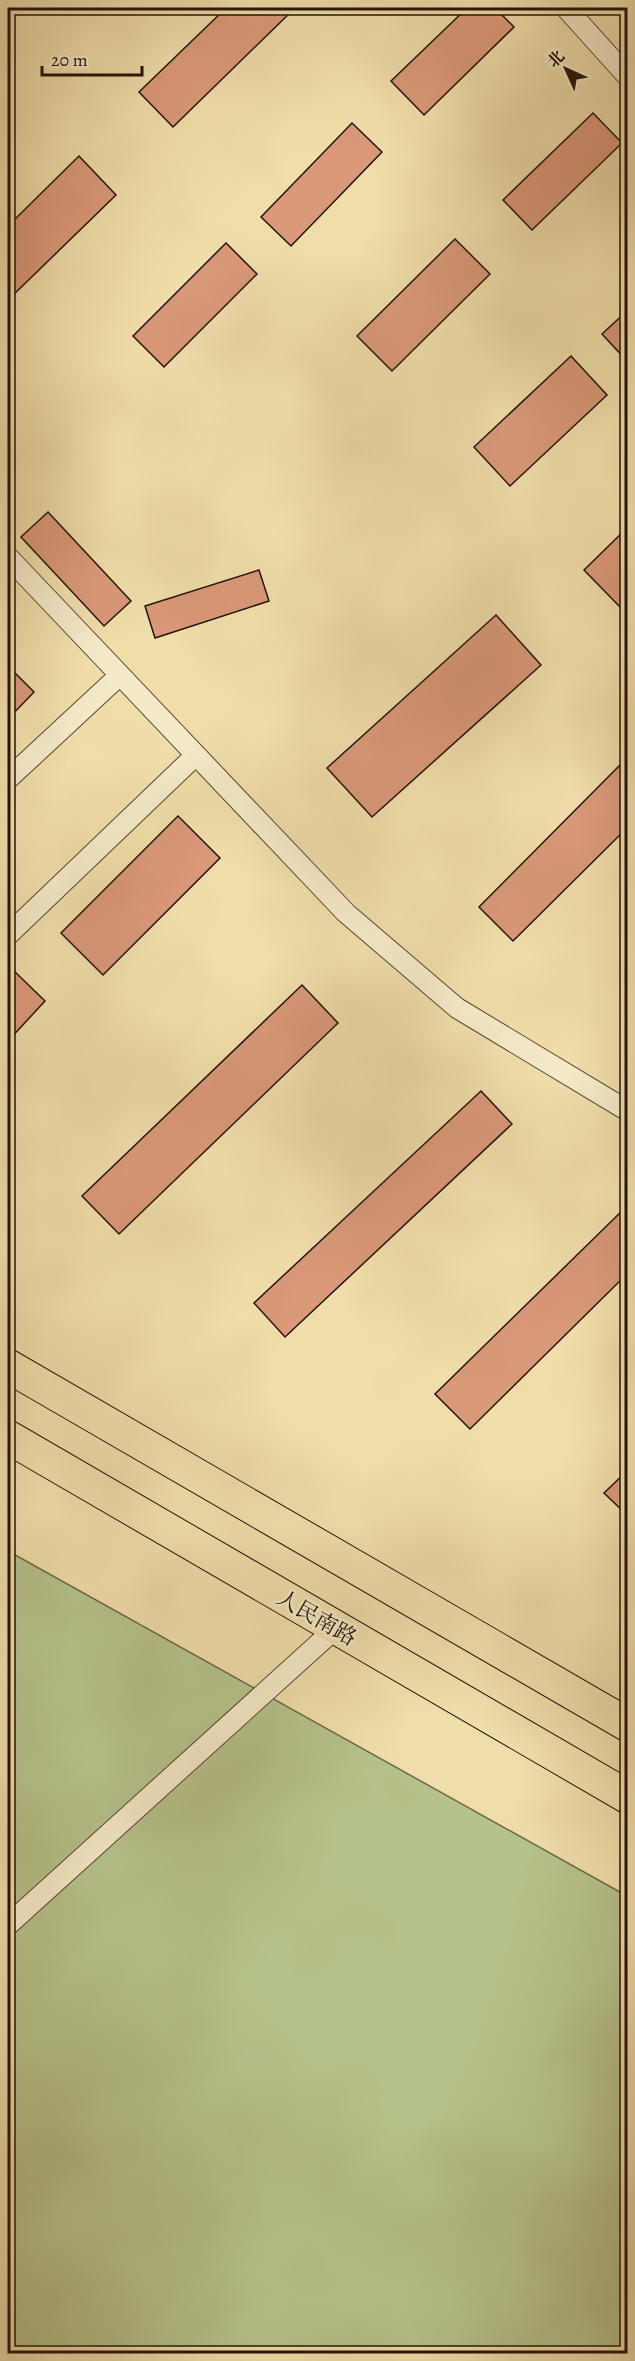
<svg xmlns="http://www.w3.org/2000/svg" width="635" height="2361" viewBox="0 0 635 2361" font-family="Alegreya,'Noto Serif SC',serif">
	<rect width="100%" height="100%" fill="#f0deaa"/>
	<filter id="stains"><feTurbulence type="fractalNoise" baseFrequency=".00333" numOctaves="4"/><feColorMatrix values="0 0 0 0 .2 0 0 0 0 .09 0 0 0 0 .02 0 0 0 .5 -.17"/></filter>
	<radialGradient id="worn" r=".72"><stop offset=".6" stop-color="#630" stop-opacity="0"/><stop offset="1" stop-color="#630" stop-opacity=".3"/></radialGradient>
	<path fill="#b6c28b" stroke="#6c6a4b" stroke-width="1.5" d="M8,1551l619,345v457h-619z"/>
	<path fill="#da9979" stroke="#21130b" stroke-width="1.5" d="M226,8h69l-122,119 -34,-35z
		M467,8h28l19,19 -90,88 -33,-34z
		M593,113l29,30 -90,87 -29,-30z
		M352,123l30,29 -91,94 -30,-29z
		M79,156l37,39 -108,105v-74z
		M455,239l35,35 -98,97 -35,-35z
		M226,243l31,31 -93,93 -31,-31z
		M628,310v52l-26,-28z
		M571,356l36,39 -97,91 -36,-39z
		M48,512l83,89 -27,25 -83,-89z
		M628,527v73l-8,7 -36,-37z
		M259,570l10,31 -114,37 -10,-32z
		M496,615l45,50 -169,152 -45,-49z
		M8,666l26,26 -26,27z
		M622,763l6,5v59l-115,114 -34,-34z
		M178,816l42,42 -117,117 -42,-42z
		M11,968l34,33 -37,40v-69z
		M302,985l36,38 -219,211 -37,-38z
		M481,1091l31,33 -227,213 -31,-34z
		M628,1205v68l-158,156 -35,-35z
		M628,1470v46l-24,-23z"/>
	<g fill="none" stroke-linecap="round" stroke-linejoin="round">
		<g stroke="#554633" stroke-width="22">
			<path id="lane" d="M566,8l62,69
				M8,557l338,356 111,95 171,103
				M8,779l112,-104
				M8,935l188,-180
				M8,1925l328,-297"/>
		</g>
		<g stroke="#21130b" stroke-width="35">
			<path id="primary" d="M8,1366l620,359
				M8,1437l620,360"/>
		</g>
		<use href="#lane" stroke="#f5eac8" stroke-width="20"/>
		<use href="#primary" stroke="#f0deaa" stroke-width="33"/>
	</g>
	<g text-anchor="middle" stroke-width="5" stroke-linejoin="round" paint-order="stroke">
		<g font-size="22" fill="#21130b" stroke="#f5eac8">
			<text transform="translate(317 1617) rotate(30)" y="8">人民南路</text>
		</g>
	</g>
	<rect width="635" height="2361" fill="none" stroke="#f0deaa" stroke-width="30"/>
	<rect x="9" y="9" width="617" height="2343" fill="none" stroke="#21130b" stroke-width="3"/>
	<rect x="15" y="15" width="605" height="2331" fill="none" stroke="#21130b" stroke-width="1.5"/>
	<g transform="translate(566 69) rotate(315)" stroke="#f5eac8" stroke-width="4.5" paint-order="stroke">
	<path d="M0-4.5L10 22L0 15L-10 22Z" fill="#21130b"/>
	<text y="-9" font-size="16" font-weight="bold" text-anchor="middle" fill="#21130b">北</text>
	</g>
	<path d="M42 66v9h100v-9" fill="none" stroke="#21130b" stroke-width="3"/>
	<text x="51" y="66" font-size="18" fill="#21130b" stroke="#f5eac8" stroke-width="4.5" paint-order="stroke">20 m</text>
	<rect width="100%" height="100%" filter="url(#stains)"/>
	<rect width="100%" height="100%" fill="url(#worn)"/>
</svg>
